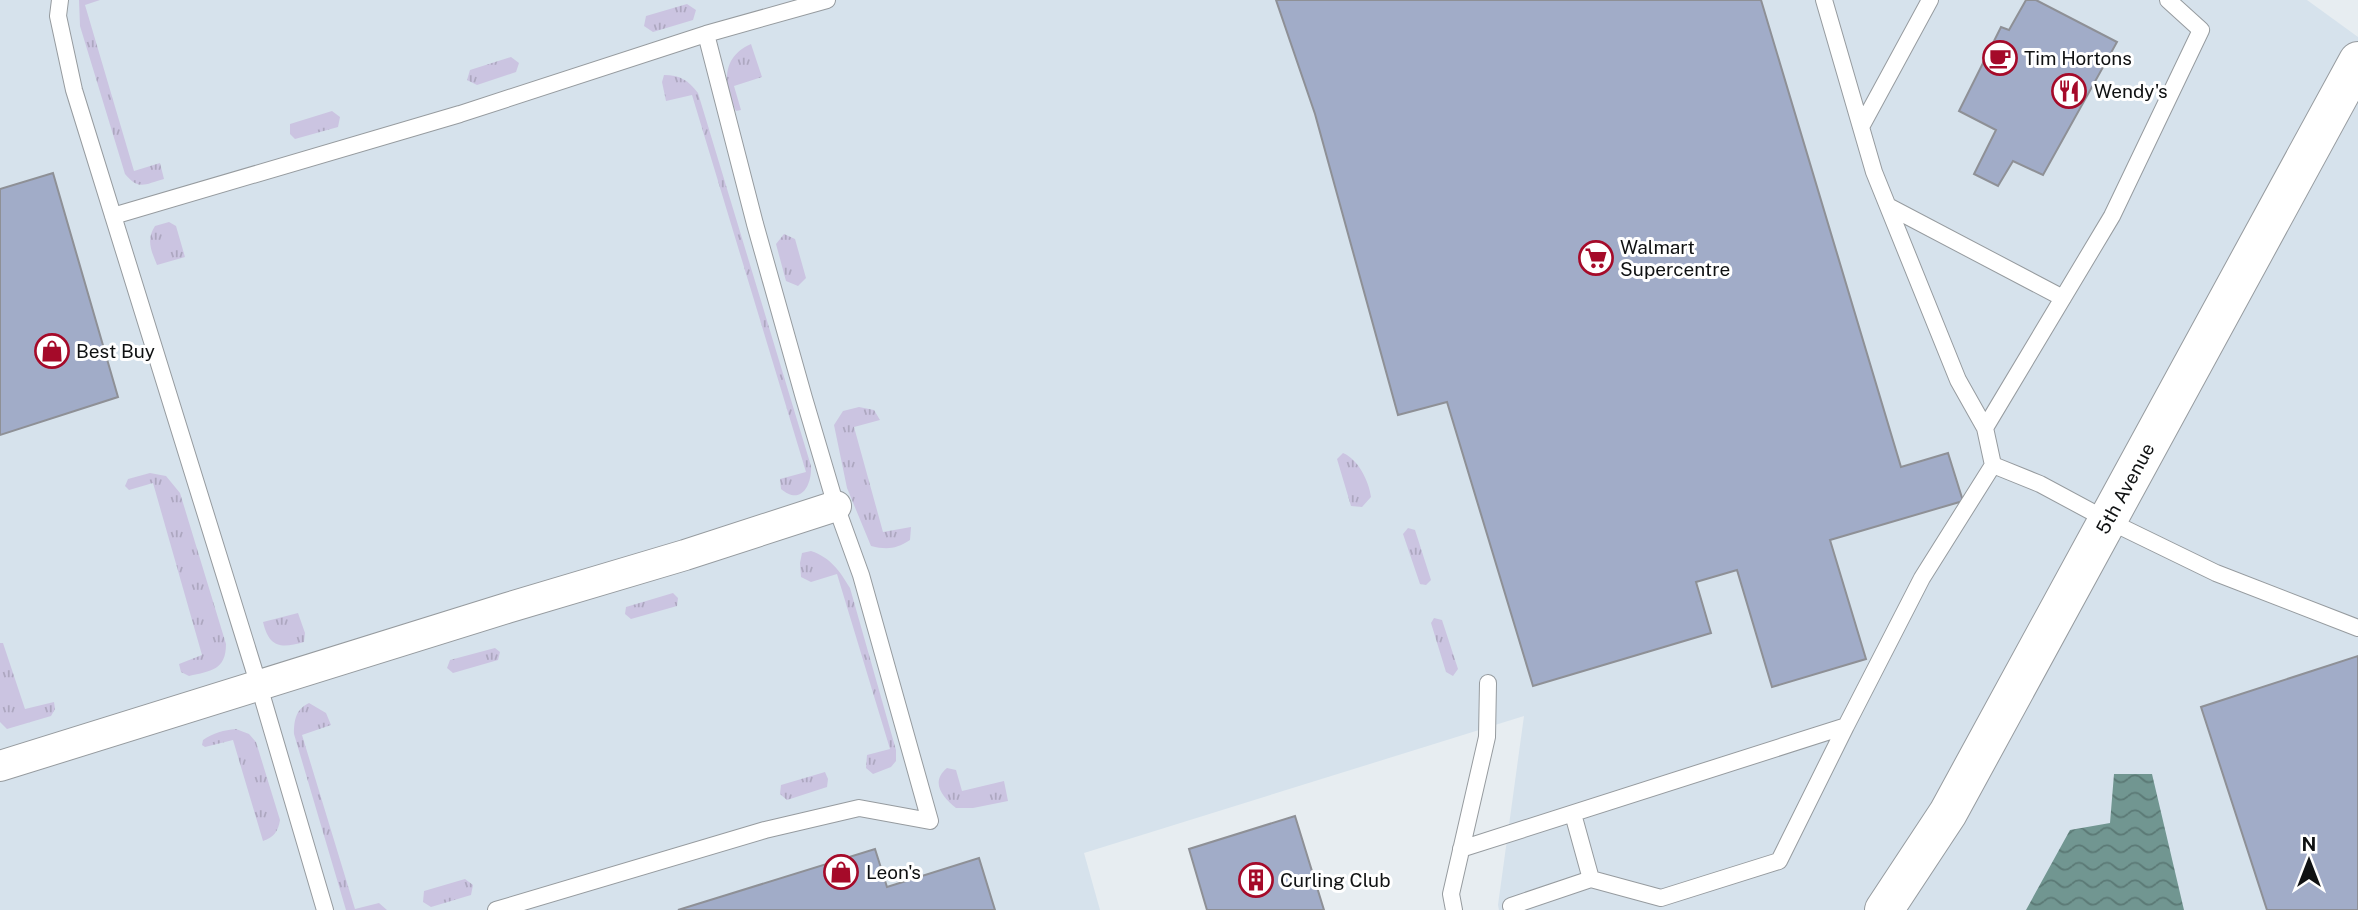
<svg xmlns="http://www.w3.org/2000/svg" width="2358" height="910" viewBox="0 0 2358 910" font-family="'Public Sans',sans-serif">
	<defs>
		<pattern id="grass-tufts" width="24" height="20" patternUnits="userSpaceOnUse" patternTransform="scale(1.75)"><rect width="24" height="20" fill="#cbc4e1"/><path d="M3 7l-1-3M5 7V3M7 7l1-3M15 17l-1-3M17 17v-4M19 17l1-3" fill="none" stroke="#ada7c0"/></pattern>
		<pattern id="water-waves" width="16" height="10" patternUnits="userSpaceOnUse" patternTransform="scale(1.75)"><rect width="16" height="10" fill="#719691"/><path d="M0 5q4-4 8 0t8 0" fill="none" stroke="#5b7975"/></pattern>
	</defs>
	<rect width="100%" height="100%" fill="#e7edf1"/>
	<path fill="#d6e2ec" d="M0,0h2307l51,37v873h-859l-1,-5 26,-189 -440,137 16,57h-1100z"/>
	<path fill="url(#grass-tufts)" d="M79,0h21l-15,5 49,166 26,-8 4,16c-19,5 -25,12 -39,-5l-45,-148z
		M687,4l9,6 -3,10 -40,12 -9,-6 2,-10z
		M751,44l11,33 -28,9 7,24 -5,1c-13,-26 -15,-54 15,-67z
		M511,57l8,6 -3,9 -39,13 -10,-5 3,-10z
		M664,75c16,0 24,5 34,18l113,373c1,19 -10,40 -30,23l-1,-10 26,-7 -114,-377 -26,6 -4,-19z
		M332,111l8,6 -2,10 -43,12 -5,-5v-10z
		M169,222l7,4 9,31 -28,8c-6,-15 -11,-25 -2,-39z
		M784,234l11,5 11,39 -8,8 -12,-5 -10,-37z
		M859,407l15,3 6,10 -26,7 29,105 28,-5 -1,13c-14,9 -23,10 -39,6l-24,-58 -13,-63 9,-14z
		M1343,453c15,6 26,28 28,44l-9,10 -11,-1 -14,-47z
		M150,473l16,3 14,17 46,151c0,26 -15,27 -37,32l-8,-4 -2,-8 23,-9 -49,-172 -24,7 -4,-4 3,-7z
		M1408,528l7,2 16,50 -5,5 -6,-1 -17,-50z
		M811,551c20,7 28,19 39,37l46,162v11l-5,6 -18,7 -7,-6 1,-13 23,-6 -53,-175 -26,8 -10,-5 -1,-14 2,-10z
		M673,593l5,5 -1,8 -46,13 -6,-5 1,-7z
		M298,613l7,20 -1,9c-24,7 -35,5 -41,-20z
		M1434,618l8,2 16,49 -5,7 -7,-4 -15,-49z
		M0,643h3l22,66 29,-7 1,7 -4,7 -44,13 -7,-7z
		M495,648l5,4 -2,8 -45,13 -6,-5 3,-8z
		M309,703l17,10 5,12 -29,10 53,174 24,-6 8,7h-41l-52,-176c0,-14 2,-25 15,-31z
		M236,729l13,5 7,8 24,78c-2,12 -6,17 -17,21l-30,-101 -28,7 -3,-2 1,-5c10,-7 21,-10 33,-11z
		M947,768l9,2 6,21 42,-10 4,20 -35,7h-17c-14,-11 -26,-26 -9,-40z
		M825,772l3,7 -1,8 -40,13 -7,-6 1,-9z
		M465,879l8,6 -2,10 -40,12 -8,-5 1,-11z"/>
	<path fill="url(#water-waves)" d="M2114,774h38l32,136h-158l44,-80 40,-7z"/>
	<path fill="#a1acc8" stroke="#8e9096" stroke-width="2" d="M1276,0h485l140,467 47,-14 15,48 -133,39 36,119 -94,28 -35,-117 -41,12 15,51 -178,53 -86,-284 -49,13 -83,-301z
		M2026,0h10l81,42 -74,133 -30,-14 -15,25 -24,-12 22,-44 -37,-19 42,-84 8,3z
		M53,173l65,224 -118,38v-246z
		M2358,656v254h-91l-66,-203z
		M1295,816l29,94h-117l-18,-61z
		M875,849l12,38 92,-29 16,52h-317z"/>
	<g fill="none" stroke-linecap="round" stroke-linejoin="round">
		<g stroke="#969b9f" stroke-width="18">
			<path id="service" d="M60,0l-2,16 16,74 185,596 66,224
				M1824,0l50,172 84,208 27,48 8,37 47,19 67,36 109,53 142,55
				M1861,127l69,-127
				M1888,206l175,92
				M113,216l347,-102 246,-80 121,-34
				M1985,428l127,-212 89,-186 -33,-30
				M1846,726l76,-148 71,-113
				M1573,814l18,65
				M1461,849l385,-123 -67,135 -118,37 -70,-19 -80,27
				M496,910l269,-80 94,-22 71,13 -69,-246 -25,-69 -32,-108 -49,-174 -49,-190
				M1454,910l-3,-16 36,-157 1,-54"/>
		</g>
		<g stroke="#969b9f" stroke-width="32">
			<path id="minor" d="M0,766l507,-158 178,-53 151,-49"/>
		</g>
		<g stroke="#969b9f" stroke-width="40">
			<g id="tertiary">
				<path id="s1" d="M1884,910l64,-97 410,-752"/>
			</g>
		</g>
		<use href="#service" stroke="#fff" stroke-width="16"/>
		<use href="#minor" stroke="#fff" stroke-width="30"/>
		<use href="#tertiary" stroke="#fff" stroke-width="38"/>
	</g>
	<defs>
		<g id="cafe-ring" transform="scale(1.75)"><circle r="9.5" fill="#fff" stroke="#a50a29" stroke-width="1.5"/><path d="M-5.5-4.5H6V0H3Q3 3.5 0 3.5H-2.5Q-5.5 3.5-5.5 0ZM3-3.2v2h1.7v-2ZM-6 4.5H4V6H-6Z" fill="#a50a29"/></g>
		<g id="restaurant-ring" transform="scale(1.75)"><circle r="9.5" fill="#fff" stroke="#a50a29" stroke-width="1.5"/><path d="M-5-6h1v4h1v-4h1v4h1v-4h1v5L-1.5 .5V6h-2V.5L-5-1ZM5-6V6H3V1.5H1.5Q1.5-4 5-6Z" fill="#a50a29"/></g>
		<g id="supermarket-ring" transform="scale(1.75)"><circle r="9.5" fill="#fff" stroke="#a50a29" stroke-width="1.5"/><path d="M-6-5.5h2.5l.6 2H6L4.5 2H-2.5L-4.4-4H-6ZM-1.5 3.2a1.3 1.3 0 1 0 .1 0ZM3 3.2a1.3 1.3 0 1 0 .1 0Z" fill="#a50a29"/></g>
		<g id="shop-ring" transform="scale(1.75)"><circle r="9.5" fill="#fff" stroke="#a50a29" stroke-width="1.5"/><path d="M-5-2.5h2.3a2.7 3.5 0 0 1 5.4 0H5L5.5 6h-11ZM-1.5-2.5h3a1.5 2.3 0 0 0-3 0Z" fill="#a50a29"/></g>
		<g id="building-ring" transform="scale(1.75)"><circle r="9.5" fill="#fff" stroke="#a50a29" stroke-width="1.5"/><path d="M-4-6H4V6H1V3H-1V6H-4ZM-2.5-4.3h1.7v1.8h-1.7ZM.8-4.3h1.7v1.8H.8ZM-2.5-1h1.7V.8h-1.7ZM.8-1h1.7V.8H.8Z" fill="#a50a29"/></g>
	</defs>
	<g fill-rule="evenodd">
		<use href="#cafe-ring" x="2000" y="58"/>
		<use href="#restaurant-ring" x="2069" y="91"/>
		<use href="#supermarket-ring" x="1596" y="258"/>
		<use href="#shop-ring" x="52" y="351"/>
		<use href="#shop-ring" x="841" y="872"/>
		<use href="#building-ring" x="1256" y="880"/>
	</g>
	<g text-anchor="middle" stroke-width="6" stroke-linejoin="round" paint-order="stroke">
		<g font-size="19" fill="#0f1112" stroke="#fff" text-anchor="start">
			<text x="2024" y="65">Tim Hortons</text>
			<text x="2094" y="98">Wendy's</text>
			<text x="1620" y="254">Walmart<tspan x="1620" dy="22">Supercentre</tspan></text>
			<text x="76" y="358">Best Buy</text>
			<text x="866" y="879">Leon's</text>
			<text x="1280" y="887">Curling Club</text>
		</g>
		<g font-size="19" fill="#0f1112" stroke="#fff">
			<text dy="7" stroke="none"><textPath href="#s1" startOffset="486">5th Avenue</textPath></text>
		</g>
	</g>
	<g transform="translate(2309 861)" stroke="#ffffff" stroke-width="5" paint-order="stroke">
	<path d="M0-5L12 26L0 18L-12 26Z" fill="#0f1112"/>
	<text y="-10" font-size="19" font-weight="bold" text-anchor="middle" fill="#0f1112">N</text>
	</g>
</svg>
